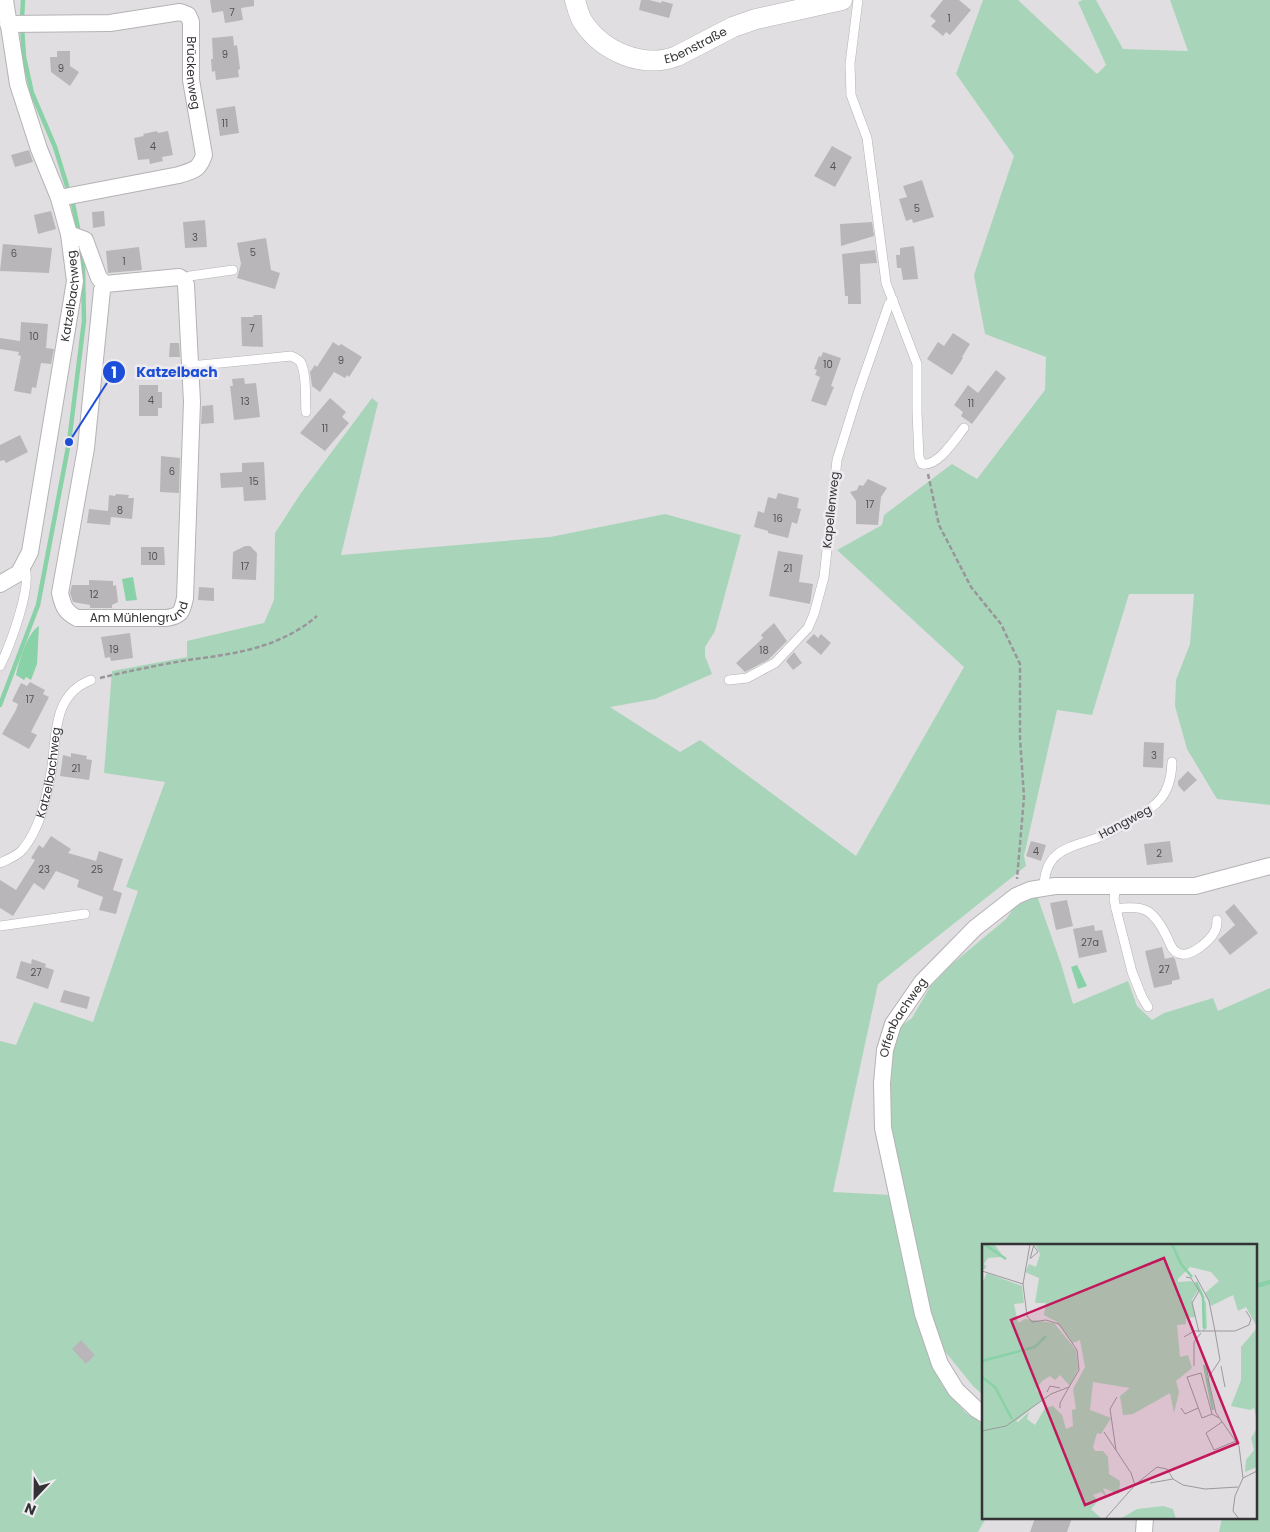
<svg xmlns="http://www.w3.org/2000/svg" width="1270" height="1532" viewBox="0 0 1270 1532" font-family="Poppins,sans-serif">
	<rect width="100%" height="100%" fill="#e1dee2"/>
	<path fill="#a8d5b9" d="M983,0h35l79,74 9,-9 -28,-63 5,-2h13l27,49 65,2 -18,-51h100v805l-53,-6 -30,-50 -12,-43 1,-26 14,-36 4,-50h-65l-37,121 -35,-5 -33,146 2,10 -148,118 -45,208 59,3 29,135 21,55 23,27 19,13v93h2l-8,14h-978v-491l16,4 18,-43 59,20 45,-131 -12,-4 39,-105 -61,-9 8,-102 75,-14v-16l77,-18 10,-23 1,-67 26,-40 71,-95 6,5 -37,152 209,-18 115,-23 76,21 -26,96 -10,16v9l7,18 -57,25 -45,8 70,45 20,-12 156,116 108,-189 -127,-117 45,-25 2,-10 68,-51 25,15 68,-89 1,-33 -61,-23 -11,-59 40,-119 -58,-82z
		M1036,893l25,71 12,40 55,-23 9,25 15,14 12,-7 49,-15 5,13 52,-23v544h-51l3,-14h34v-272h-272v150l-11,-10 -30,-37 -5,-17 -7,-1 -42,-198 -1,-71 13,-36 11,-8 18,-31 21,-22 55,-46 10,-14z"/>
	<path fill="#89d1a6" d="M133,577l4,23 -11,1 -4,-22z
		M39,626l-2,38 -6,16 -5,-3 -2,3 -8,-5c3,-13 11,-42 23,-49z
		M1077,965l10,21 -9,3 -7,-22z"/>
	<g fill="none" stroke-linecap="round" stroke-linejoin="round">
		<path stroke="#89d1a6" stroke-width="4.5" d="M22,19l1,-19
			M22,27l2,30 8,36 23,54 12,39
			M73,204l5,24
			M0,705l38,-100 31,-163 15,-121 -1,-53 -2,-18
			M1256,1286l14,-4"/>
	</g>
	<path fill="#b9b6ba" d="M210,0h44v6l-13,2 2,12 -18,3 -2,-12 -11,2z
		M641,0h8l12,3 1,-2 11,3 -4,14 -30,-8z
		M943,0h16l12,10 -21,25 -4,-3 -3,4 -12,-10 5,-5 -6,-5z
		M233,36l1,10 3,-1 3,24 -2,1 1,7 -23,3 -1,-9 -3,1 -1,-13h2l-1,-21z
		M57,51h13v15l9,6 -9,14 -19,-14 -1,-15h7z
		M235,106l4,27 -19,3 -4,-27z
		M157,131l1,2 10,-2 5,24 -11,2 1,4 -13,3 -1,-5 -11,1 -4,-22 10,-2 -1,-2z
		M832,146l20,11 -17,30 -21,-11z
		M29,150l4,12 -18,5 -4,-12z
		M922,180l12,37 -21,6 -1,-4 -6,2 -7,-22 8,-2 -4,-11z
		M51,211l5,18 -18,5 -4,-19z
		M104,211l1,15 -12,2 -1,-16z
		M205,220l2,27 -22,1 -2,-26z
		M872,222l2,14 -33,10 -1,-22z
		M266,238l5,32 9,3 -5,16 -38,-11 4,-14 -4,-21z
		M3,244l49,4 -3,25 -49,-2z
		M914,246l4,33 -15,1 -2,-12h-4l-1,-13h4v-7z
		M139,247l3,23 -34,3 -2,-22z
		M875,250l2,13 -17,1 1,40h-13v-8h-3l-3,-42z
		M254,315h8l1,32 -21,-1 -1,-29h12z
		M21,322l27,2 -2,24 8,1 -3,15 -10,-1 -5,25 -4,-1 -1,7 -17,-3 7,-35 -3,-1 1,-3 -19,-3v-11l20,3z
		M953,333l17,11 -8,13 1,1 -11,17 -25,-16 11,-17 6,4z
		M333,342l6,4 2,-2 21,13 -13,20 -2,-2 -2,3 -11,-6 -14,20 -8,-6 -2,-14 5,-7 2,2z
		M170,343h9l1,14h-11z
		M823,352l18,6 -10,28 3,1 -8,19 -15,-5 9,-24 -5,-2 2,-5 -3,-1 5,-13 2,1z
		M996,370l10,8 -34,46 -11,-8 2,-4 -9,-7 14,-20 10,8z
		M244,378l1,6 11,-1 4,34 -26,3 -4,-34h3l-1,-7z
		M139,385h19v7h4v16h-4v8h-19z
		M330,398l16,14 -4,5 7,6 -24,28 -25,-18z
		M213,405l1,18 -13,1 1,-18z
		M20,435l8,17 -22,11 -2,-3 -4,1v-16z
		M161,456l19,2 -1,35 -19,-1z
		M264,462l2,38 -22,1 -1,-14 -22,1 -1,-15 22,-1v-9z
		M868,479l19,9 -6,9 -3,28 -22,-1v-23l-6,-9 7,-2 2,-5 4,1z
		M778,493l21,5 -2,10 4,1 -4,15 -5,-2 -4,16 -20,-5v-2l-14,-4 4,-16 6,2 4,-16 8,2z
		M116,494l13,1 -1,3h6l-2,21 -21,-2 -1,8 -23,-2 2,-14 19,2 1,-16 6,1z
		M245,546h5l7,7 -1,27 -24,-1 1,-27z
		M141,547h23l1,18h-24z
		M778,551l25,4 -4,27 14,2 -3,20 -41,-8z
		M89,580l24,1v5l3,-1 2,17 -6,3v3h-22v-3l-17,-3 -3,-9 2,-8h17z
		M199,587l15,1v13l-16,-1z
		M774,623l13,18 -19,19 -23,12 -9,-9 27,-25 -2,-3z
		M130,633l3,25 -22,3 -1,-4 -5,1 -4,-21z
		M814,634l4,4 3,-4 10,9 -10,12 -15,-13z
		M794,652l8,11 -9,7 -7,-9z
		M30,682l15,8 -2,4 6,3 -18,35 6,3 -8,14 -27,-15 14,-24 2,-6 -6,-3 9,-18 6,3z
		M1144,742l20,1 -1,25 -20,-1z
		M71,753l16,3 -1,3 6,1 -3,20 -29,-4 3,-21 8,2z
		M1188,771l9,9 -13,12 -6,-7v-4z
		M51,836l20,13 -3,4 28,8 3,-10 24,8 -10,31 9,3 -6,21 -17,-4 4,-13 -26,-10 2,-7 -23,-9 -12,19 -10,-7 -21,33 -13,-8v-28l16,10 19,-30 -4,-2 8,-13 4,3z
		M1031,841l15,4 -5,16 -15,-5z
		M1170,841l3,21 -26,3 -3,-21z
		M1067,900l6,26 -17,4 -6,-27z
		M1234,904l24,29 -28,22 -12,-15 17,-15 -10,-13z
		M1094,925l1,6 7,-1 5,22 -28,6 -6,-29z
		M1162,947l3,12 8,-2 2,2 5,20 -8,2v3l-18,4 -9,-37z
		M32,959l14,5 -1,3 9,3 -6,19 -32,-11 5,-17 10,3z
		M64,990l26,7 -3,12 -27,-7z
		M81,1340l14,15 -9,9 -14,-15z
		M1035,1518h37l-5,14h-37z"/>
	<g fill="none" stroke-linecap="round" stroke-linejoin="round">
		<g stroke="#b5b2b6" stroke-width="10">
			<g id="service">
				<path d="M858,0l-8,64 1,31 16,43 19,145 31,81v48l2,45 3,7c16,3 33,-25 42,-36"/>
				<path d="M184,280l6,-4 43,-6"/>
				<path d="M190,366l101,-10c4,2 8,3 10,7 6,13 4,34 5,49"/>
				<path d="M0,666c9,-18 34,-83 24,-100"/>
				<path d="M729,680l18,-2 28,-15 33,-35 6,-14 10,-37 13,-117 21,-67 31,-89 4,-4"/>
				<path id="s1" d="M0,863c8,-4 18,-7 23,-14 17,-20 23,-51 28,-76 6,-34 0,-78 40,-93"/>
				<path d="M1116,885l-2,14 2,10 16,63 10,25 6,10"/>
				<path d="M1044,887c1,-37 24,-39 53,-49 11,-4 21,-10 31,-16 28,-16 43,-24 44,-60"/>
				<path d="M1116,909c30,-5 38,2 51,28 3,6 4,13 11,16 11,6 32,-12 37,-22 2,-4 2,-8 2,-11"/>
				<path d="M0,926l85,-12"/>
			</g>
		</g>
		<g stroke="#b5b2b6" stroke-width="18">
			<g id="minor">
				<path id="s2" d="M8,24l102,-1 70,-11 8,3 3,7v58l13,75c-5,15 -10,15 -25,20l-120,23"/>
				<path id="s3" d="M69,234l16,6 14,38 6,6 -3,6 -16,158 -26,145c3,13 5,19 17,25h89c15,-2 16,-6 19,-20l7,-196 -6,-117 -2,-5 -5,-3 -74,7"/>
				<path id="s4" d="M0,584l19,-11 11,-21 45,-271 -6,-47 -10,-36 -20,-49 -21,-65 -13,-84"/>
				<path id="s5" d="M984,1414l-8,-5 -20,-19 -16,-26 -17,-50 -40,-186 -1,-45 3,-33 8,-26 29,-42 53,-54 41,-32 14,-6 25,-4h140l75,-20"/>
				<path d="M1144,1532l1,-14"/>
			</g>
		</g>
		<g stroke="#b5b2b6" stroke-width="21">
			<g id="tertiary">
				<path id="s6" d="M575,0c2,7 4,16 8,22 20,30 60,47 94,34l56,-29 23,-8 86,-19"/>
			</g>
		</g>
		<path stroke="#989699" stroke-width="2.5" stroke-dasharray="5 2.5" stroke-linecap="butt" d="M928,474l11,51 32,62 30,37 19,40v74l4,59 -7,82
			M100,678c29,-7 58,-13 88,-18 46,-6 92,-12 129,-44"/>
		<use href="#service" stroke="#fff" stroke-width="9"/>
		<use href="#minor" stroke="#fff" stroke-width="16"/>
		<use href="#tertiary" stroke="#fff" stroke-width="20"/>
	</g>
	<g text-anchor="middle" stroke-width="5" stroke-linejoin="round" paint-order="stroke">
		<g font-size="10" fill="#545356">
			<text x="232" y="16">7</text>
			<text x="949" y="22">1</text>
			<text x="225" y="58">9</text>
			<text x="61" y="72">9</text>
			<text x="225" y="127">11</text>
			<text x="153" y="150">4</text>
			<text x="833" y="170">4</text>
			<text x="917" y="212">5</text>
			<text x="195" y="241">3</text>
			<text x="253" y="256">5</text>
			<text x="14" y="257">6</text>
			<text x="124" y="265">1</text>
			<text x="252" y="332">7</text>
			<text x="34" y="340">10</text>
			<text x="341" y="364">9</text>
			<text x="828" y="368">10</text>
			<text x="151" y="404">4</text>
			<text x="245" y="405">13</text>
			<text x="971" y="407">11</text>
			<text x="325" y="432">11</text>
			<text x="172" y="475">6</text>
			<text x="254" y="485">15</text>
			<text x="870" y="508">17</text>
			<text x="120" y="514">8</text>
			<text x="778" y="522">16</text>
			<text x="153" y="560">10</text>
			<text x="245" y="570">17</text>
			<text x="788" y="572">21</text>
			<text x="94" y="598">12</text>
			<text x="114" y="653">19</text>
			<text x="764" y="654">18</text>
			<text x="30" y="703">17</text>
			<text x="1154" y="759">3</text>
			<text x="76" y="772">21</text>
			<text x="1036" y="855">4</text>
			<text x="1159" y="857">2</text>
			<text x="44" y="873">23</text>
			<text x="97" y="873">25</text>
			<text x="1090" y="946">27a</text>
			<text x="1164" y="973">27</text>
			<text x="36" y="976">27</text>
		</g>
		<g font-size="12" fill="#333234" stroke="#eeecf0">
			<text dy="4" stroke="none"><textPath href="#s6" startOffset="152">Ebenstraße</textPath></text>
			<text dy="4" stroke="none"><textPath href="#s2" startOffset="240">Brückenweg</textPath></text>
			<text dy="4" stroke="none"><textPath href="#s4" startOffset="305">Katzelbachweg</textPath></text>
			<text transform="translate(831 510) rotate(-84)" y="4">Kapellenweg</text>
			<text dy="4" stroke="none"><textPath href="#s3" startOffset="475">Am Mühlengrund</textPath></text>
			<text dy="4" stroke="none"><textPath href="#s1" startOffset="109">Katzelbachweg</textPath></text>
			<text transform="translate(1125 822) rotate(-28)" y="4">Hangweg</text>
			<text dy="4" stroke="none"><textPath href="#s5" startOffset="426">Offenbachweg</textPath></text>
		</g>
	</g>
	<g transform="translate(982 1244)">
		<rect width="275" height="275" fill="#e1dee2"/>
		<path d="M0,0h12l7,9 -1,4 -12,1 -4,6 3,3 -5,4zM53,0h222v83l-11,-20 -8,4 -5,-16 -22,11 -6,-13 14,-12 -8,-9 -21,-5 -12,12v3l14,-1 6,9 -6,10 4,17 -10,1v6l-9,1 3,32 8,-2 4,13 -16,13 3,11 -5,21 -4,-20 -37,21 -10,1 -3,-19 10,-8 -37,-6 -3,28 21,8 -10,16 -4,-1 -4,14 2,4h8l5,6 1,17 11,7 -1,13 -16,-6 4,9 -6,-5 -8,3 5,6 -7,8 11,10h-120v-236l5,-10 35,13 2,17 -10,1 4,19 7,-4 29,4 22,27 2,19 -8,17 -10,-11 -5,5 -5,-4 -8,5 -6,8 7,10 -27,22 2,1 11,-10 -2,7 8,6 10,-17 8,-2 9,9 4,14 7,-3 -1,-16 4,-1 -3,-20 12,-22 -5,-27 -7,3 -16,-21 -13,-7 2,-12h-11l4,-25 -14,-6 4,-8 7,3 4,-13zM212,36l12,23 1,25 -4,4 -1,-34zM275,84v92l-3,-12 -4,2 -19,-4 10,-26v-33zM275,184v39l-12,5 1,-12 8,-10 -3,-12zM181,262l10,3 3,10h-56l17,-10z" fill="#a8d5b9"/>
		<path fill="none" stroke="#89d1a6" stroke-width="2.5" d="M2,0l22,15M190,0l9,20 11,13M214,38l7,15 1,31M0,117l53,-14 11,-11M222,121l9,45M0,133l13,10 17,32"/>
		<path fill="none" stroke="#9b999c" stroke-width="1" d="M49,14l7,-6 -4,-6M48,15l4,-15M0,27l41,13M204,33l5,1 8,13 -7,12 7,29M202,93l10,-6h21l-6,-30 -14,-26M223,116l3,16M212,122v-24l7,-9M239,122l4,21M65,148l3,-6 10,2M78,164v-5l9,-16M199,164l4,6 13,-6M230,170l-10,4 -15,-41 14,-4 11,41 7,4M240,178l-16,11 8,17 22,-9M0,187l24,-5 45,-32 18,-7 10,-17 -2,-20 -18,-26 -13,-4 -14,2 -5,-6 -4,-32 7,-40M122,188l27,41 4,12M134,206l-6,-41 7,-12M261,234l-4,-32 -23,-33 -8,-35 12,-18 -5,-29h20l14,-6 2,-6 -5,-8M168,239l23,-4M123,275l30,-34 22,-18 10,2 6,10 10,6 22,4 33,-2M257,275l-6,-8 2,-15 8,-18 14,-7"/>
		<path fill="#c2185b" fill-opacity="0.15" stroke="#c2185b" stroke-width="2.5" d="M182,14l74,185 -153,62 -74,-185z"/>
		<rect width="275" height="275" fill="none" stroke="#333234" stroke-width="2.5"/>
	</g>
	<path fill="none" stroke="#1d4ed8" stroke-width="2" d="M69 442L114 372"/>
	<g fill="#1d4ed8" stroke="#eeecf0" stroke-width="2">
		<circle cx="69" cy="442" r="5"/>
		<circle cx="114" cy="372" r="12"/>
	</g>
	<g font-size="15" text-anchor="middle" font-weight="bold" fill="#fff">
		<text x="114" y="378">1</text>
	</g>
	<g font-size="14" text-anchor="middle" font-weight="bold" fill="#1d4ed8" stroke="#eeecf0" stroke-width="5" stroke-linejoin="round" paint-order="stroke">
		<text x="177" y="377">Katzelbach</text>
	</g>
	<g transform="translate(35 1497) rotate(202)" stroke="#eeecf0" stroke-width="4" paint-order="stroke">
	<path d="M0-4L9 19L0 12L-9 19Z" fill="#333234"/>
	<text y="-8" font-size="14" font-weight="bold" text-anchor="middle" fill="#333234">N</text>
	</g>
</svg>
